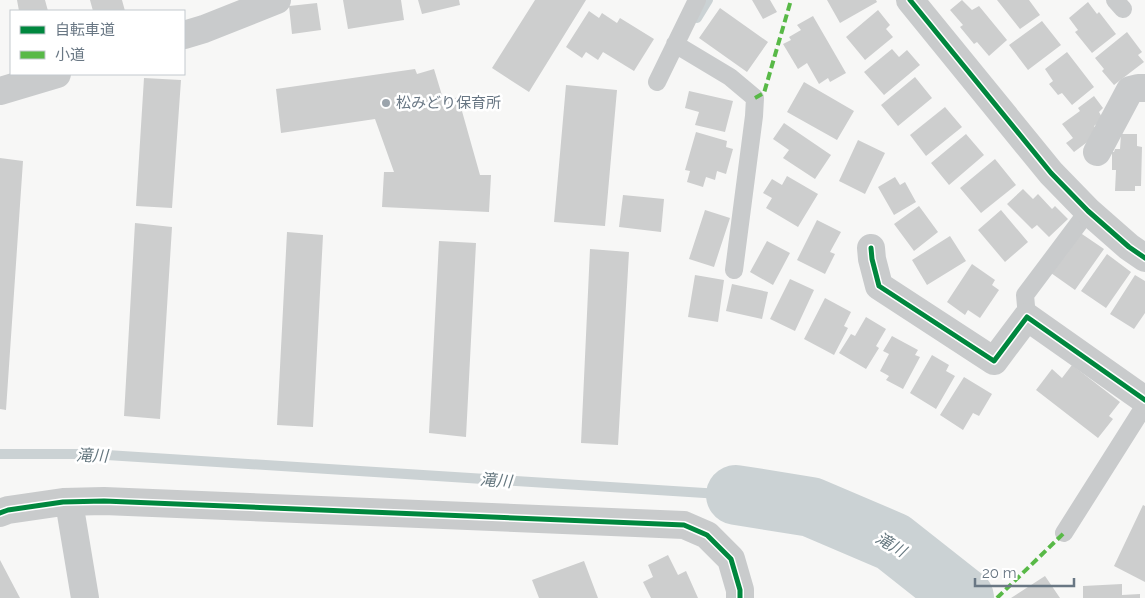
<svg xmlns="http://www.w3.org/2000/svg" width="1145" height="598" viewBox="0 0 1145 598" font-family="Raleway,'Noto Sans JP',sans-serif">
	<rect width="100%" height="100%" fill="#f7f7f6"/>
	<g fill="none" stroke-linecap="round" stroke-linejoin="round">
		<path stroke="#cbd2d4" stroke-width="10" d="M697,18l11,-18
			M0,454h91l645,41"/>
		<path stroke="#cbd2d4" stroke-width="60" d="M736,495l75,12 82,35 71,56"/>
	</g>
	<path fill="#cdcece" d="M17,0h28l3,11h-29z
		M90,0h32l3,11h-32z
		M343,0h58l3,20 -56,9z
		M418,0h41l1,5 -38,9z
		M535,0h51l-57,92 -37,-24z
		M752,0h18l7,12 -14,7z
		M827,0h49l1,2 -37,21z
		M962,0l10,10 7,-4 28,34 -18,16 -12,-14 -3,2 -14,-17 3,-2 -13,-15z
		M997,0h32l11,15 -20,14z
		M1088,2l9,12 2,-2 17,22 -24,19 -17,-21 3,-2 -9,-12z
		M317,3l4,27 -29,4 -3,-28z
		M720,8l48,34 -21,30 -48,-34z
		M878,10l12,15 -4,4 7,8 -28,23 -19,-23z
		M589,11l10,7 3,-5 15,10 3,-5 34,21 -20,32 -31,-19 -5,8 -12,-8 -4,6 -16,-11z
		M813,16l33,57 -16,9 -2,-4 -9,6 -12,-21 -9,6 -15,-25 8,-4 -2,-3 12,-7 -4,-5z
		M1042,21l19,24 -33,25 -19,-25z
		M1127,32l15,20 -4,3 6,7 -30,23 -12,-14 2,-2 -9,-11z
		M892,49l7,8 8,-7 13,15 -36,30 -20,-23z
		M1067,52l27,35 -22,18 -10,-12 -4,2 -9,-11 4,-3 -8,-12z
		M415,69l2,5 17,-5 10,33 14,-5 22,78h11l-2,37 -107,-5 2,-35h10l-19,-53 -94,14 -5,-44z
		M915,77l17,21 -34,28 -17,-21z
		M144,78l37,2 -9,128 -36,-2z
		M804,82l50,29 -17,29 -50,-28z
		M566,85l51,5 -12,136 -51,-4z
		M689,91l44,10 -8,31 -30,-7 4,-13 -14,-4z
		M1094,96l9,12 -4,4 4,7 -9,7 2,4 -2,7 -20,15 -8,-9 7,-5 -11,-14 18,-13 -2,-3z
		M945,107l17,20 -36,29 -16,-21z
		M784,123l47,32 -16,24 -32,-21 6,-8 -16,-11z
		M696,132l31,9 -1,6 7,2 -7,25 -9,-3 -2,9 -9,-3 -3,10 -16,-5 3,-11 -5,-1z
		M966,134l18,21 -35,30 -18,-22z
		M1121,134h16v12l5,1 -1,39h-6v5h-20l1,-21h-4v-18h2l1,-3h5z
		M858,140l27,13 -20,41 -26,-13z
		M0,158l23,3 -17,249 -6,-1z
		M995,159l21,26 -35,28 -21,-25z
		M787,176l31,18 -20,33 -32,-19 6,-10 -9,-5 9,-14 10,6z
		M895,177l5,8 5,-3 11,20 -22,13 -16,-28z
		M1023,189l10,10 5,-5 14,15 3,-3 13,13 -19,18 -12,-12 -5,4 -25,-25z
		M623,195l41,4 -3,33 -42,-5z
		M919,206l19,26 -24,19 -20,-27z
		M705,210l25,8 -16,49 -25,-8z
		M1001,210l27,32 -23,20 -27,-32z
		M817,220l24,12 -11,20 5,2 -10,20 -28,-14z
		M135,223l37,4 -12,192 -36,-3z
		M287,232l36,3 -10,192 -36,-2z
		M1079,232l25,17 -29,41 -24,-17z
		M950,236l16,25 -39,24 -15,-25z
		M439,241l37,2 -10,194 -37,-4z
		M767,241l23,12 -17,32 -23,-13z
		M590,249l39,3 -11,193 -37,-2z
		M1107,254l24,18 -25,36 -25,-17z
		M972,264l23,16 -3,5 7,5 -19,28 -12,-8 -3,5 -18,-13z
		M695,275l29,5 -6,42 -30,-5z
		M1135,275l10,6v32l-11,16 -24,-15z
		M790,279l24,11 -19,41 -25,-12z
		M732,284l36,8 -6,27 -36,-8z
		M825,298l26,14 -7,14 4,2 -14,27 -30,-16z
		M866,317l20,12 -10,17 3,2 -13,21 -27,-16 12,-19 4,2z
		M892,336l26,14 -3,5 5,2 -17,32 -17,-9 3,-4 -9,-5 9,-17 -6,-3z
		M932,355l17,10 -3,6 9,5 -19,33 -26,-16z
		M1072,365l48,37 -11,14 4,3 -15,19 -62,-48 16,-21 10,9z
		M964,377l28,17 -13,22 -6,-3 -10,17 -23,-15z
		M1143,505l2,1v76l-31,-16z
		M668,555l10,20 8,-4 12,27h-47l-8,-16 10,-5 -5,-12z
		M0,560l20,38h-20z
		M584,561l14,37h-59l-7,-18z
		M1045,576l15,22h-49z
		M1122,584v11l18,-1v4h-57v-12z"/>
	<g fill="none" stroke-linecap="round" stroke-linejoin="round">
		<path stroke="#c9cbcc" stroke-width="18" d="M1115,0l8,9
			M675,44l55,33 25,21 -1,18 -20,154
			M657,82l40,-82
			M1027,317l-2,-22 63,-84
			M1064,533l81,-128"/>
		<path stroke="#c9cbcc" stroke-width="28" d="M910,0l141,173 37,38 41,36 16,11
			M184,35l20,-6 73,-29
			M0,91l57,-17
			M1097,152l33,-62 8,-2h7
			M871,248l1,11 7,27 115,75 33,-44 118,83
			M69,502l16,96
			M0,513l8,-3 55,-8 41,-1 580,24 23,10 24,24 9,31v8"/>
		<path stroke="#58b947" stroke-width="4" stroke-dasharray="8 4" stroke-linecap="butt" d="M755,98l9,-5 27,-93
			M997,598l67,-65"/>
		<g stroke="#fff" stroke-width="8">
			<path id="cycleway" d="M910,0l141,173 37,38 41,36 16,11
				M871,248l1,11 7,27 115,75 33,-44 118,83
				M0,513l8,-3 55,-8 41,-1 580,24 23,10 24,24 9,31v8"/>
		</g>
		<use href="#cycleway" stroke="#00873e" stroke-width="5"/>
	</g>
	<circle fill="#9ba4ac" stroke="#fff" stroke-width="2" cx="386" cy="103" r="5"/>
	<g text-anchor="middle" stroke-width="5" stroke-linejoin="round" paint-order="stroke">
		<g font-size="15" fill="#697784" stroke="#fff" text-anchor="start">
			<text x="396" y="108">松みどり保育所</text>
		</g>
		<g font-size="16" font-style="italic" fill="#65777f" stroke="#fff">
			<text transform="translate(92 455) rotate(2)" y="6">滝川</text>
			<text transform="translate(496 480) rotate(4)" y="6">滝川</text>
			<text transform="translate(891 544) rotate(30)" y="6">滝川</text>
		</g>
	</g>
	<rect x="10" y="10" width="175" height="65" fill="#ffffff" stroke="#c3c9ce"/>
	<rect x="20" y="26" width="25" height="8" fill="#00873e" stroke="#c3c9ce"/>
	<text x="55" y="35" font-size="15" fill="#697784">自転車道</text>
	<rect x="20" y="51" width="25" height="8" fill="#58b947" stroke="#c3c9ce"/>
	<text x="55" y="60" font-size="15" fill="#697784">小道</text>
	<path d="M975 578v8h99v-8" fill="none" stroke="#697784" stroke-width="2.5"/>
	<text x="982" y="578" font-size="15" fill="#697784" stroke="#ffffff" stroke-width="4" paint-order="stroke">20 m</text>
</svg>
